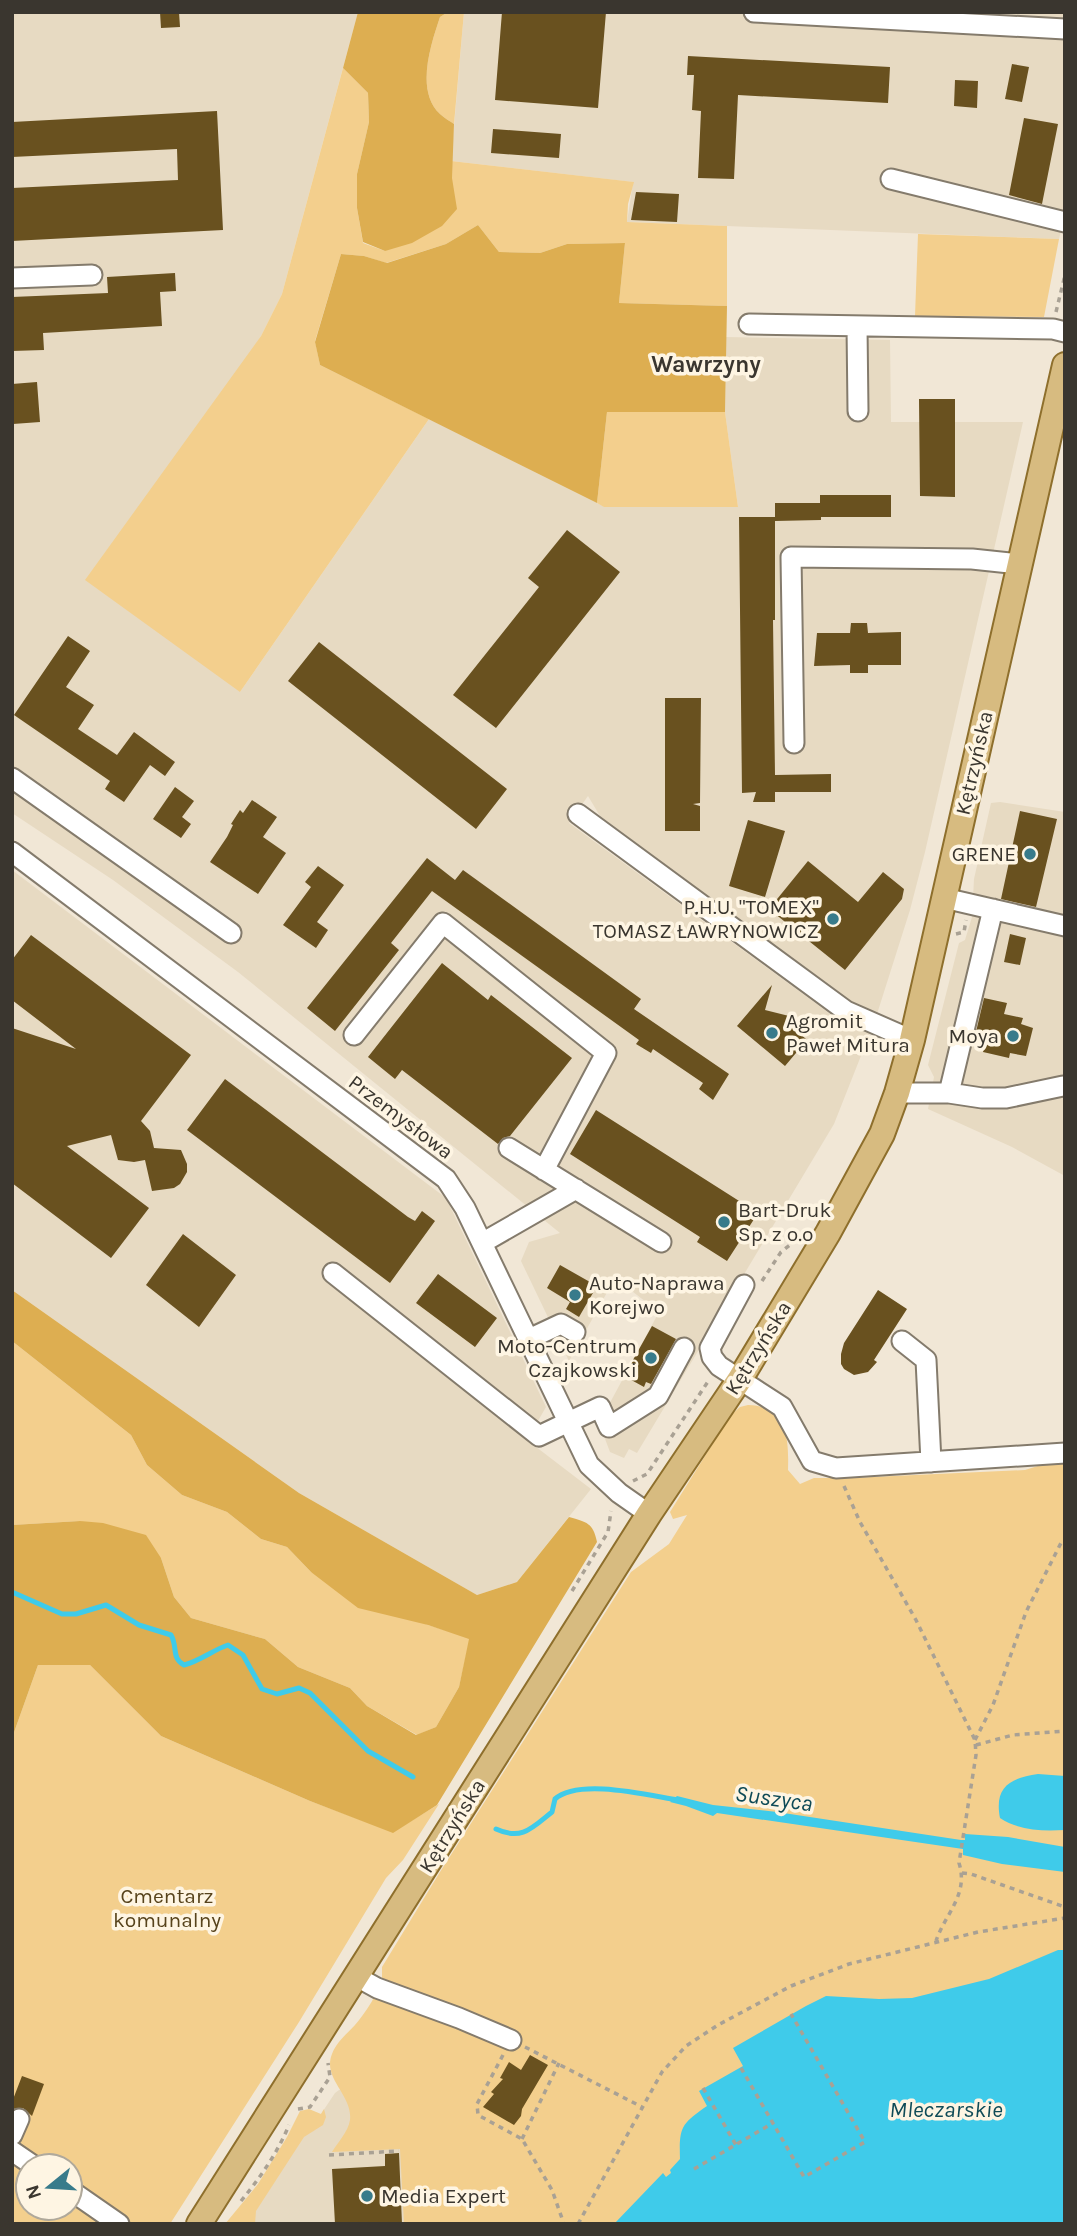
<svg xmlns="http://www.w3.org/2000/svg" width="1077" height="2236" viewBox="0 0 1077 2236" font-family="Karla,sans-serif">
	<rect width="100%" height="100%" fill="#f1e7d6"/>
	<path fill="#e7dac2" d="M12,12h346l-76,282 -21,42 -14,23 -7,333 189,-273 176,88h133l-13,-95 1,-75 164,3 1,82h132l-98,430 -15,58 -33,104 -31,-15 -246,-183 -12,-20 -19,27 271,198 30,12 -36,91 -197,329 -8,-4 -5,9 -14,-6 -11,-29 60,-111 -44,-34 -46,83 -48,-100 8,-19 31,-9 -322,-261 -125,-92 -101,-67z
		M464,12h601v203l-6,24 -432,-17 6,-40 -182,-21z
		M1000,802l65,10v364l-53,-29 -84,-38 6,-32 -6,-12 31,-122 6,-3 7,-23 2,-38 17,-76z
		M12,870l434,328 100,209 -19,33 64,49 -74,93 -40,13 -178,-102 -287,-203z
		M448,2065l-37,159h-164l65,-101 9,-9 14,-21 4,-3z"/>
	<path fill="#f3cf8d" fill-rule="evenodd" d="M448,12h16l-10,112c-4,-3 -10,-6 -14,-10 -25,-23 -9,-70 0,-97z
		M343,68l25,25 1,29 -12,52v34l6,35 22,8 67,-73 -1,-17 183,21 -6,22 -1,18 100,4v80l-108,-3 6,-60 -58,1 -27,9 -41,-1 -21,-27 -32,19 -60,19 -22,-7 -23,-2 -26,87 5,24 109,54 -189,273 -155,-112 176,-244 21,-42z
		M918,234l141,5 -15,78 -129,-1z
		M607,412h118l13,95h-134l-7,-4z
		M12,1341l119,94 16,30 35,30 45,17 34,27 26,8 24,25 117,53 42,13 -11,49 -23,40 -19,8 -50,-29 -17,-18 -52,-21 -33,-28 -74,-21 -17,-21 -13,-39 -81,-37 -68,4z
		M748,1405c39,1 41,33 40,65l12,14 14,-6h37l174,-8 29,-9 11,3v760h-661l-4,-75 -68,3c6,-10 16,-20 18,-32 3,-25 -28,-41 -18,-66 5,-13 15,-20 23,-29 9,-10 25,-34 27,-47 0,-4 0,-8 0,-11l58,-95 191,-300 38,-28 18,-29 -14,4 -3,-7 60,-96 10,-9z
		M38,1665h52l71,71 149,65 83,31 46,-28 -36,56 -17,18 -87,144 -129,202h-158v-486zM28,2166h42v42h-42z
		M309,2109l12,5 3,-5 2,8 -3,8 -19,12 -48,74 -1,13h-30l33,-40 29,-47 13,-26z"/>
	<path fill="#ddae51" d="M358,12h90l-8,5c-9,27 -25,74 0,97 4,4 10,7 14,10l-2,54 5,31 -15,17 -30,17 -27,8 -22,-9 -6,-34v-34l12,-52 -1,-29 -25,-25z
		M478,225l21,27 41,1 27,-9 58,-1 -6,60 108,3 -2,106h-118l-10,91 -277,-138 -5,-23 26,-88 23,2 23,7 59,-19z
		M12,1290l287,203 178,102 40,-13 52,-65c18,5 24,6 28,25l-160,263 -44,28 -83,-32 -149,-65 -71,-71h-52l-26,73v-213l68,-4 23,2 43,12 15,23 13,39 17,21 74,21 33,28 52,21 17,18 49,29 20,-8 23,-40 10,-48 -41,-14 -70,-17 -47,-36 -24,-25 -26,-8 -34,-27 -45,-17 -35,-30 -16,-30 -119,-94z"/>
	<path fill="#3fcbea" d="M1038,1774l27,2v54c-23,1 -45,1 -65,-12 -6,-31 10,-40 38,-44z
		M677,1796l36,9 64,7 184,28h4v-6l43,3 57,10v25l-63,-8 -39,-9v-6l-246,-36 -4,3 -27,-10 -16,-4z
		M1058,1950h7v274h-451l49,-51 3,4 5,-4 -1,-3 10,-11c-1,-32 1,-35 27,-53l-8,-15 44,-25 -10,-18 73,-42 20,-10 53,3 33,-1 77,-19z"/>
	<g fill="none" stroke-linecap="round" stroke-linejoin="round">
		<path stroke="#3fcbea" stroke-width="5" d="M12,1592l50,22h14l30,-9 33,20 32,10c7,12 0,23 13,30 16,-4 29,-15 44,-20l15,10 19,34 15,5 22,-6 11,5 58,58 45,26
			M496,1829c26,12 36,-1 56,-17l3,-13c24,-21 92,-4 123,1"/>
	</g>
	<path fill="#69511f" d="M160,12h19l1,15 -19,1z
		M502,12h104l-8,96 -103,-8z
		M688,56l202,11 -2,36 -150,-8 -4,84 -36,-1 3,-67 -9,-1 2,-35h-7z
		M1012,64l17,3 -7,35 -17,-3z
		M955,80l23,1 -1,27 -23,-2z
		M217,111l6,119 -211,11v-53l166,-8 -1,-31 -165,8v-35z
		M1024,118l34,6 -16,80 -33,-9z
		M493,129l68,5 -2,24 -68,-5z
		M636,192l43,2 -2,28 -46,-2z
		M175,273l1,18 -16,1 2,34 -119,7 1,17 -32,1v-54l96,-4 -1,-16z
		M37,382l3,40 -27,2 -1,-40z
		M919,399h36v98l-35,-1z
		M820,495h71v22h-70v3l-46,1v99h-2l2,155 56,-1v18h-56v10h-22l3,-10 -14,1 -3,-276h36v-14h45z
		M567,530l53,42 -124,156 -43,-33 86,-108 -11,-9z
		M851,623h16l1,10 33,-1v33h-33v8h-18v-8l-36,1 3,-33h33z
		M68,636l22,15 -24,36 28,18 -16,24 39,26 17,-23 41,30 -10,14 -15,-11 -26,37 -19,-13 5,-8 -96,-66z
		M319,642l188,147 -31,40 -188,-148z
		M665,698h36l-1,105 -7,1 7,2v25h-35z
		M175,787l19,14 -12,16 9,7 -10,14 -28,-19z
		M252,800l25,17 -14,20 23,16 -28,41 -48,-32 17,-25 6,-12 -2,-1 9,-14 3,3z
		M1020,811l37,8 -21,88 -35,-8z
		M748,820l37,11 -20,66 -36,-11z
		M427,858l28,22 8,-10 178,129 -7,10 95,65 -16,26 -14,-11 4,-6 -50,-34 -2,4 -15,-9 3,-4 -207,-149 -41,52 8,7 -64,81 -28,-23z
		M808,861l50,41 25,-30 21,17 -2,10 -57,71 -76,-61z
		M318,866l26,19 -27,37 11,8 -12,18 -33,-23 28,-38 -6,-5z
		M1010,934l16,4 -6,27 -16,-3z
		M31,935l160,120 -50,66 9,10 4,17 27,2 6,14v8l-7,12 -6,4 -22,3 -7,-31 -11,2 -16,-2 -7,-25 -44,11 82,62 -38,50 -99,-75v-155l64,21 -64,-49v-40z
		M442,963l46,37 3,-5 81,63 -62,78 -7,2 -5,6 -96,-74 -7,9 -27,-22z
		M772,985l-7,25 32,8 -2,11 12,11 -22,26 -48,-40z
		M984,998l23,5 -3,11 19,4 -2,6 12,4 -7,28 -16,-3 -1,5 -26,-6 3,-13 -11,-3z
		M225,1079l183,138 7,4 7,-10 13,10 -45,62 -203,-153z
		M596,1110l162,103 -31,48 -30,-19 3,-5 -130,-83z
		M183,1234l53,41 -37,52 -53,-42z
		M560,1265l37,21 -18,31 -13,-8 4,-7 -23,-14z
		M438,1274l59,44 -22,29 -59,-44z
		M878,1290l29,19 -33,51 3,2 -9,10 -14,3 -10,-6 -3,-5v-10l3,-11z
		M652,1326l24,13 -25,45 -5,-2 -2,5 -20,-11z
		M530,2055l18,10 -26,44 -1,7 -7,9 -31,-18 11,-13 -3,-2 12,-13 -3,-1 9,-16 12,8z
		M22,2076l22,8 -12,32 -9,-8 -11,1v-7z
		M399,2153l3,71h-67l-3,-55 53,-3v-12z"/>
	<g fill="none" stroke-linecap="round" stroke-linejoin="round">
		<g stroke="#847b6c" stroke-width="23">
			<path id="minor" d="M754,12l311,17
				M891,179l174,43
				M12,278l80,-3
				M749,324l304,5 12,3
				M857,326l1,85
				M794,743l-3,-186 181,2 47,5
				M12,778l219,155
				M578,814l268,197 66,29
				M12,852l434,327 19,29 124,257 30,28 30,21
				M944,898l121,28
				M354,1035l89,-112 163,130 -62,117
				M897,1093h52l44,-184
				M949,1093l33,5h24l57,-12
				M509,1148l152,94
				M482,1243l94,-54
				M333,1273l206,163 61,-29 9,20 49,-31 26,-48
				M744,1285l-34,63 2,9 7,9 63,41 30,54 24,7 229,-15
				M529,1339l32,-15 14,8
				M902,1341l24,19 5,102
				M357,1977l20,11 82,30 52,22
				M12,2135l7,-16
				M12,2151l22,15
				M70,2190l49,34"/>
		</g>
		<g stroke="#8e6f2c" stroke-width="28">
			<path id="major" d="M199,2224l450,-710 91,-135 88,-146 54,-99 15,-41 15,-53 153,-675"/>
		</g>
		<path stroke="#a9a194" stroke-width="3.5" stroke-dasharray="5 5" stroke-linecap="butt" d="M1056,312l9,-37
			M956,934l8,-2 2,-12
			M762,1281l19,-29 19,-15
			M633,1481l14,-7 62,-94
			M844,1486l16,36 56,98 59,120 1,15 -17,108c10,32 -14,51 -23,78
			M572,1591l36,-59 3,-21
			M975,1740l18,-35 33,-93 36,-71
			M976,1745l37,-10 52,-4
			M962,1873l9,1 94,33
			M525,2047l117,60
			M503,2055l-26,49 1,11 44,24 30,51 12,34
			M741,2068l63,109 61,-35 -74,-128
			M703,2088l33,57
			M298,2109l12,-2 20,-30 -2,-14
			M522,2139l37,-76
			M329,2155l70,-4
			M694,2169l79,-46
			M241,2201c19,-23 37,-49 48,-76
			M578,2224l84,-152 24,-26 32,-21 73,-39 58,-22 129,-32 87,-14"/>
		<use href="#minor" stroke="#fff" stroke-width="19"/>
		<use href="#major" stroke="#d7bb80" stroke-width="24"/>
	</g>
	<g fill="#387b8b" stroke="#fef5e3" stroke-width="2.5">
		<circle cx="1030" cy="854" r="7"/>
		<circle cx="833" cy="919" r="7"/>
		<circle cx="772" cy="1033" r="7"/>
		<circle cx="1013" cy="1036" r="7"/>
		<circle cx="724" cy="1222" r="7"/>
		<circle cx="575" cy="1295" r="7"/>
		<circle cx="651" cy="1358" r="7"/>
		<circle cx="367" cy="2196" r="7"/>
	</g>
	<g text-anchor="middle" stroke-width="7" stroke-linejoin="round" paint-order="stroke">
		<g font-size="21" fill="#3a362f" stroke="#fef5e3">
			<text transform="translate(974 763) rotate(-77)" y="7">Kętrzyńska</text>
			<text transform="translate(401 1117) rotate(37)" y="7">Przemysłowa</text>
			<text transform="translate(758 1348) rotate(-58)" y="7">Kętrzyńska</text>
			<text transform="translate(452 1826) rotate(-58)" y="7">Kętrzyńska</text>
		</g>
		<g font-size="21" fill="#3a362f" stroke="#fef5e3" text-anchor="end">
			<text x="1016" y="861">GRENE</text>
			<text x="819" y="914">P.H.U. "TOMEX"<tspan x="819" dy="24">TOMASZ ŁAWRYNOWICZ</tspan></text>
			<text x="786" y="1028" text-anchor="start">Agromit<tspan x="786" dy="24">Paweł Mitura</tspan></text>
			<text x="999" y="1043">Moya</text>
			<text x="738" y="1217" text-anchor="start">Bart-Druk<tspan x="738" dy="24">Sp. z o.o</tspan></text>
			<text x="589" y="1290" text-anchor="start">Auto-Naprawa<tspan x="589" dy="24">Korejwo</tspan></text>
			<text x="637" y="1353">Moto-Centrum<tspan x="637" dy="24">Czajkowski</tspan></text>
			<text x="381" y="2203" text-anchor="start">Media Expert</text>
		</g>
		<g font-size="21" fill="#57431c" stroke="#fef5e3">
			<text x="167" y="1903">Cmentarz<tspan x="167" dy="24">komunalny</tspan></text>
		</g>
		<g font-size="23" font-weight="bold" fill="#3a362f" stroke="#fef5e3">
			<text x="706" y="372">Wawrzyny</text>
		</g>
		<g font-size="23" font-style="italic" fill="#0f4b57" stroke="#fef5e3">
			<text transform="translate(774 1798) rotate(8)" y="8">Suszyca</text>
			<text x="946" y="2117">Mleczarskie</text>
		</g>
	</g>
	<rect width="1077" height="2236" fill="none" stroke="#3a362f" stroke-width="28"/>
	<g transform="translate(49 2187) rotate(252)"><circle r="33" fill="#fef5e3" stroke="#b0a99b" stroke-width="2"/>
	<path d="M0-5L12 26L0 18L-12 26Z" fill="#387b8b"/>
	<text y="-10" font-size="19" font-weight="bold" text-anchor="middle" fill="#3a362f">N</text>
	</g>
</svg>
